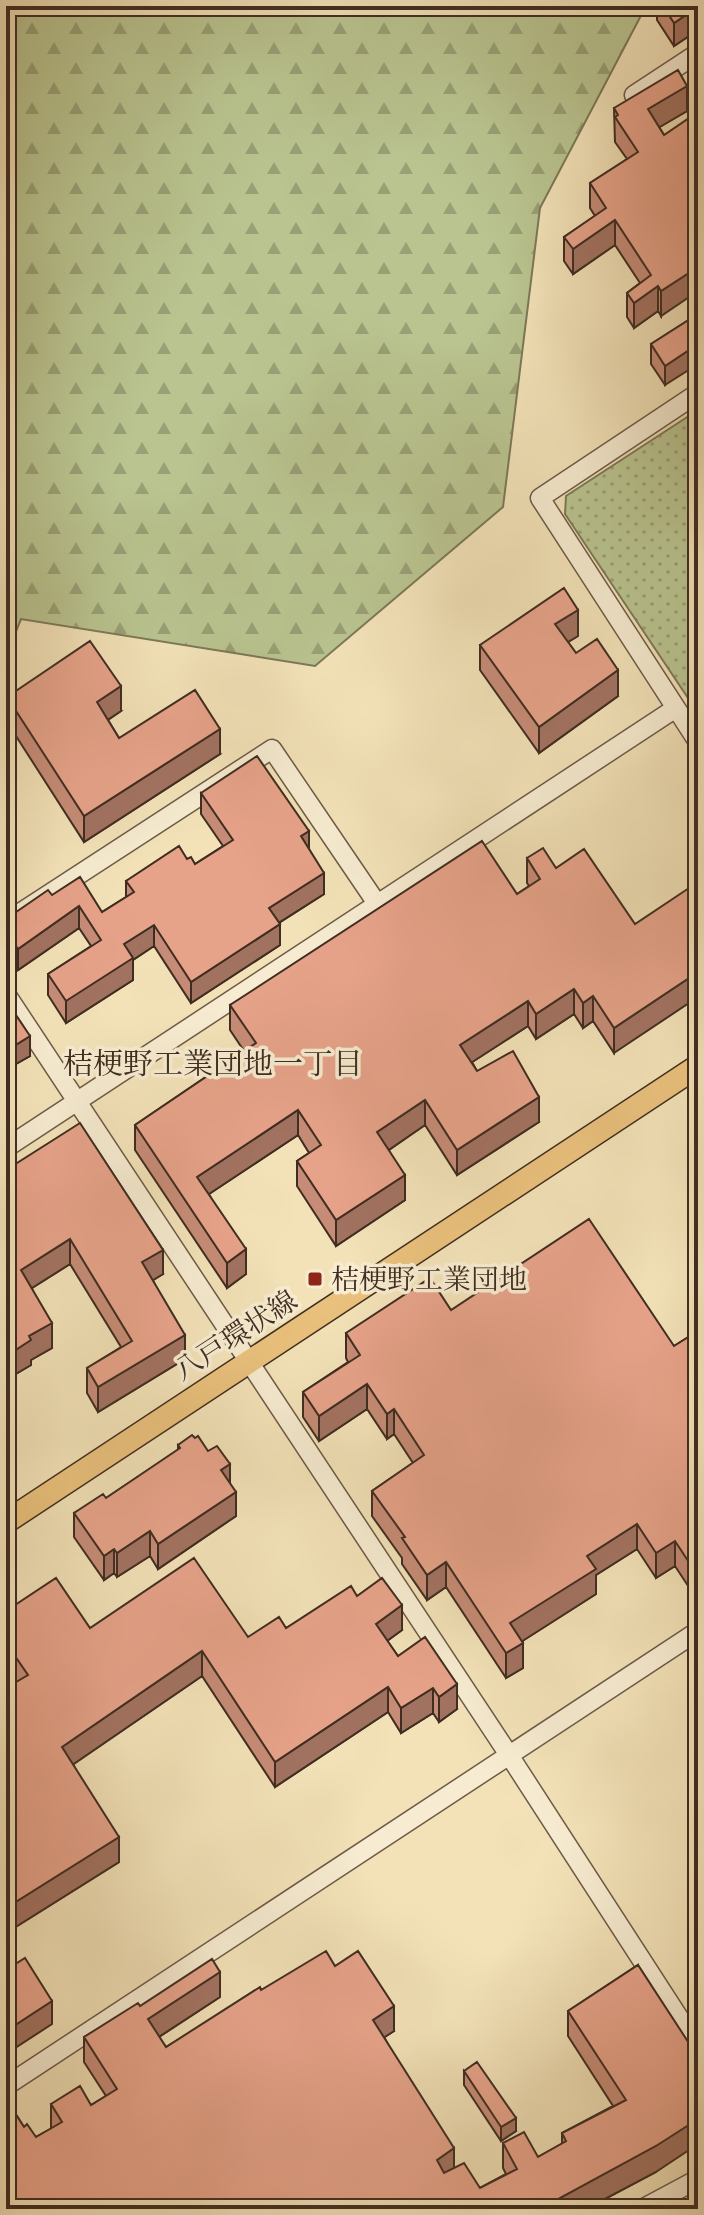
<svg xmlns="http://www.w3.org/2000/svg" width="704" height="2215" viewBox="0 0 704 2215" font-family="Alegreya,'Noto Serif JP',serif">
	<defs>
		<pattern id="forest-firs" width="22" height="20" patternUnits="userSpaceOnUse" patternTransform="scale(2)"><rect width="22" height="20" fill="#b9c490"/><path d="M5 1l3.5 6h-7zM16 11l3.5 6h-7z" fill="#98a075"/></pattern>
		<pattern id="park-dots" width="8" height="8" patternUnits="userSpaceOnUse" patternTransform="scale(2)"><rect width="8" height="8" fill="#b9c490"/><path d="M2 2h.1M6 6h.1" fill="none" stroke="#98a075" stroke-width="1.8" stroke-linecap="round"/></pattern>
	</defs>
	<rect width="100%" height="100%" fill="#f3e2b8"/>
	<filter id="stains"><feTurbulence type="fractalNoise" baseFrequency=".0025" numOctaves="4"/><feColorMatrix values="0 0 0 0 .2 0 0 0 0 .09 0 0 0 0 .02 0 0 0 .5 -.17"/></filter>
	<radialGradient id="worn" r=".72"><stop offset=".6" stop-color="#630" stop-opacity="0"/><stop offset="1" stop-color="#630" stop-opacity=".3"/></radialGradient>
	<path fill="url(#forest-firs)" stroke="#7c7858" stroke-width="2" d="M6,6h640l-106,202 -37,299 -188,159 -294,-47 -15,37z"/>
	<path fill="url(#park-dots)" stroke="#7c7858" stroke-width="2" d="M698,410v303l-133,-199 1,-18z"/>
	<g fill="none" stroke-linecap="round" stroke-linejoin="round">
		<g stroke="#6c5a47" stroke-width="21">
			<path id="minor" d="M634,95l64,-42
				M698,393l-158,105 158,244
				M6,922l266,-173 106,156
				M6,994l503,761 189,292
				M6,1148l670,-440
				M6,2086l692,-455
				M642,2209l56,-30"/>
		</g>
		<g stroke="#3f2d21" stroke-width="25">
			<path id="major" d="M6,1522l692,-456"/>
		</g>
		<use href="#minor" stroke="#f7ecd1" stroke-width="18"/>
		<use href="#major" stroke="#eac17c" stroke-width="22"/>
	</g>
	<path fill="#c78c77" stroke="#3f2d21" stroke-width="2" d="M657,6h41v24l-24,16 -17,-26z
		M614,108l73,3 -28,16 5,8 -3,181 -3,-5 -24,17 -7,-11v-24l13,-10 -25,-38 -42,29 -9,-13v-24l31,-21 -5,-8v-25l37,-24 -12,-17z
		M698,314l-33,71 -14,-21v-20z
		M578,636l-10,6 8,11 42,43 -79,57 -59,-83v-25z
		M7,697l114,14 -13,9 11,18 101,16 -136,88 -77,-120z
		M201,793l108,56 15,45 -45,29 1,22 -89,58 -37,-57 -21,14v20l-67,43 -18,-28v-21l43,-28 -12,-18 -61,42 -12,-17v-34l46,-24 50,17 24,-15v-16l61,-22 8,5 28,-18 -22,-32z
		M527,858l29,10 79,56 -21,129 -21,-32 -10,7 -9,-14 -38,25 -8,-13 -56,36 5,9 62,51 -82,53 -32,-50 -36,25 16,50 -69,46 -39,-60v-25l12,-8 -11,-18 -89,59 37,80 -19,14 -92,-138v-25l109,-74 -14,-21v-25l287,-111 12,-8 -2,-3z
		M6,1000l24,56 -16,9 -8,-12z
		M6,1170l157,104 -10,6 32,79 -87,53 -11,-19v-25l34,-21 -51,-83 -38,24 20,60 -21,12v5l-17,10 -8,-13z
		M451,1310l223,36 24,-15v270l-23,-35 -19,12 -19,-29 -41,26v19l-74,47 1,27 -17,10 -60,-91 -19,13 -25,-36v-6l-30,-42v-25l41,-28 -19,-29 -7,5 -20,-30 -48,32 -16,-24v-25l45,-30 -2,-4v-25z
		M178,1445l52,38 6,33 -78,53 -8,-13 -33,21 -3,-4 -10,7 -30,-43v-24l32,-15 72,-48z
		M357,1596l45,34 -15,11 11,15 59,53 -18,13 -6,-9 -32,20 -13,-21 -113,75 -73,-111 -129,88 46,98 -113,71v-245l10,-6 -10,-14v-57l84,17 158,9 38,-9z
		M638,1965l18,207 -70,37h-580v-110l18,28 12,10 15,-8v-25l40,1 15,-9 -22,-34v-25l56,-31 80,-9 -61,40 7,10 95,-57 74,-24 59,65 -10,6 70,131 26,20 26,-14 -3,-6v-25l35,14 24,-13v-11l51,-27 -45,-70v-25z
		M464,2071l52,60 -15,10 -37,-56z"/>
	<path fill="#a27261" stroke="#3f2d21" stroke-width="2" d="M698,6v24l-24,16v-23z
		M687,86v25l-39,23v-25z
		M615,220v25l-42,29v-25z
		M698,267v24l-37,25v-25z
		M658,286v25l-24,17v-25z
		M698,344v20l-33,21v-19z
		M578,610v26l-23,14v-26z
		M618,670v26l-79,57v-26z
		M121,686v25l-24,16v-25z
		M220,729v25l-136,88v-26z
		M309,831v21l-8,-16z
		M324,873v21l-55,35v-21z
		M79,906v22l-61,42v-21z
		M280,924v21l-89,58v-21z
		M154,925v21l-21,14v20l-67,43v-22l58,-57z
		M698,972v25l-84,56v-25z
		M574,989v25l-38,25v-25z
		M593,996v25l-10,7v-25z
		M528,1001v25l-68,44v-25z
		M30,1036v20l-16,9v-19z
		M539,1097v25l-82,53v-25z
		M425,1100v25l-48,33v-26z
		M298,1110v25l-101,67v-25z
		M405,1175v25l-69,46v-26z
		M70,1239v25l-49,31v-25z
		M246,1249v25l-19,14v-25z
		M163,1250v24l-21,13v-25z
		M52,1323v25l-21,12v5l-17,10v-24l15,-15z
		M185,1335v24l-87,53v-25z
		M367,1384v25l-48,32v-25z
		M394,1409v25l-7,5v-25z
		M230,1464v24l-9,-18z
		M236,1492v24l-78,53v-25z
		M637,1524v25l-41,26v19l-86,55v-26l77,-67z
		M150,1531v25l-33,21v-24z
		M675,1541v25l-19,12v-25z
		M114,1549v24l-10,7v-24z
		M446,1562v25l-19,13v-25z
		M402,1605v25l-26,19v-25z
		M523,1643v25l-17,10v-25z
		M202,1651v25l-140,96v-25z
		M457,1684v25l-18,13v-25z
		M388,1687v25l-113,75v-25z
		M433,1688v25l-32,20v-25z
		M119,1837v25l-113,71v-25z
		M220,1972v25l-72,47v-25z
		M52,2001v23l-46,30v-23z
		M394,2006v25l-21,14v-25z
		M516,2118v13l-15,10v-14z
		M698,2119v25l-42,28 -70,37h-46z
		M454,2148v25l-17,12v-25z"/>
	<path fill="#e7a38a" stroke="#3f2d21" stroke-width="2" d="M663,6h35v1l-24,16z
		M678,70l9,16 -39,23 16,26 34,-23v155l-37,24 -3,-5 -24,17 -7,-10 24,-18 -36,-55 -42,29 -9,-12 42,-29 -16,-25 48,-31 -23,-35 3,-2 -4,-7z
		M698,314v30l-33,22 -14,-22z
		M564,588l14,22 -23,14 21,29 21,-14 21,31 -79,57 -59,-82z
		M90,641l31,45 -24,16 22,36 76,-48 25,39 -136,87 -77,-119z
		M257,756l52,75 -8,5 23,37 -55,35 11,16 -89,58 -37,-57 -30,19 9,14 -67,43 -18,-27 53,-34 -22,-34 -61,43 -12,-17v-13l42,-29 4,5 28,-18 22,35 32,-20 -8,-11 53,-35 8,13 4,-2 4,7 38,-24 -32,-47z
		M482,841l35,53 23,-15 -13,-21 16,-10 13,20 28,-19 51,75 63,-42v90l-84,56 -21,-32 -10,7 -9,-14 -38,25 -8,-13 -68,44 17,26 36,-20 26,46 -82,53 -32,-50 -48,32 28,43 -69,45 -39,-59 24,-16 -23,-35 -101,67 49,72 -19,14 -92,-138 121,-82 -26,-38z
		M6,1000l24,36 -16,10 -8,-13z
		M80,1123l83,127 -21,12 43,73 -87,52 -11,-19 45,-27 -62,-102 -49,31 31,53 -23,13 2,4 -17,11 -8,-13v-168z
		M589,1219l85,127 24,-15v245l-23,-35 -19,12 -19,-29 -50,32 9,13 -86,54 13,20 -17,10 -60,-91 -19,13 -25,-37 3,-1 -33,-46 52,-36 -30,-46 -7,5 -20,-30 -48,32 -16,-24 57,-37 -14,-22 84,-55 21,32z
		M192,1435l3,3 3,-2 10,15 9,-5 13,18 -9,6 15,22 -78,52 -8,-13 -33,22 -3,-4 -10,7 -30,-43 29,-19 3,4 74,-50 -2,-3z
		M194,1558l54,79 31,-20 7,11 65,-42 6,10 25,-18 20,27 -26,19 22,32 27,-19 32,47 -18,13 -6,-9 -32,20 -13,-21 -113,75 -73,-111 -140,96 57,90 -113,71v-220l22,-13 -22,-32v-32l50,-33 34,50z
		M326,1951l9,15 23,-15 36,55 -21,14 81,128 -17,12 7,13 20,-10 16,25 37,-19 -14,-26 21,-11 14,25 28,-16 -4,-8 64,-33 -58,-89 70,-46 60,92v62l-42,27 -116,63h-518l-16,-26v-84l18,28 3,-3 9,13 26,-15 -11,-18 29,-18 11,19 26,-16 -33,-52 54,-34 2,3 72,-47 8,13 -72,47 18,28 94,-60 1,3z
		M25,1958l27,43 -46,30v-61z
		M477,2062l39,56 -15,9 -37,-56z
		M656,2205l2,4h-10z"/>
	<rect fill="#8f2418" stroke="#f7ecd1" stroke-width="3" x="307" y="1271" width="16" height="16" rx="4"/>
	<g text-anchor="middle" stroke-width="7" stroke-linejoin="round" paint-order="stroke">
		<g font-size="28" fill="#3f2d21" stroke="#f7ecd1" text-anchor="start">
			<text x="331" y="1289">桔梗野工業団地</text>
		</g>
		<g font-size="28" fill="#3f2d21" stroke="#f7ecd1">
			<text transform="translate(235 1335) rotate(-33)" y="10">八戸環状線</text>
		</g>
		<g font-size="30" fill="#3f2d21" stroke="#f7ecd1">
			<text x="213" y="1074">桔梗野工業団地一丁目</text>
		</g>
	</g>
	<rect width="704" height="2215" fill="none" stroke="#f3e2b8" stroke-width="32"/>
	<rect x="8" y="8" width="688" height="2199" fill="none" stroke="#3f2d21" stroke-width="4"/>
	<rect x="16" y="16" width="672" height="2183" fill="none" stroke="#3f2d21" stroke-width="2"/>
	<rect width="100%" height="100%" filter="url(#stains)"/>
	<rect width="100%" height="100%" fill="url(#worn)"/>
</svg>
